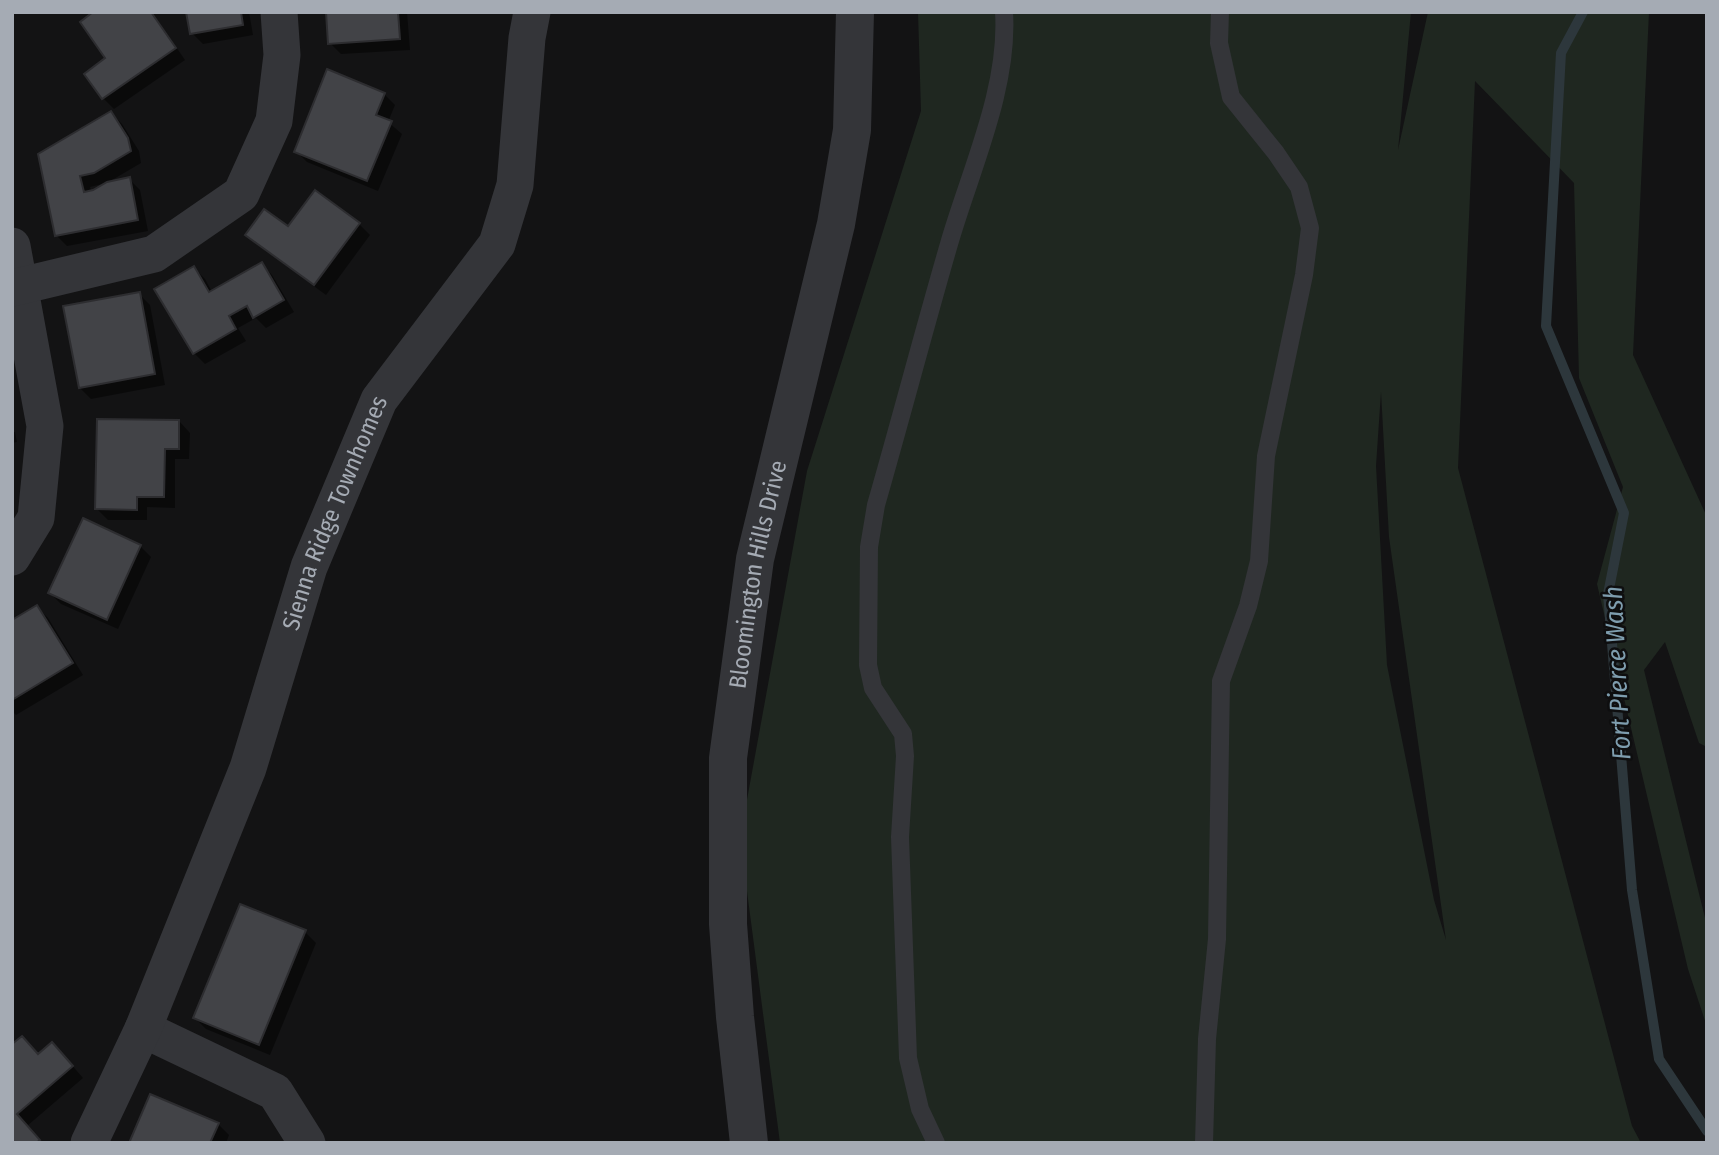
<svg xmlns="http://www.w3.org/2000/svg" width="1719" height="1155" viewBox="0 0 1719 1155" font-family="'Fira Sans Condensed',sans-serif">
	<rect width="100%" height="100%" fill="#131314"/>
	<path fill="#1f2720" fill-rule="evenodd" d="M918,12h493l-13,138 30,-138h221l-16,343 74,162v230l-8,-4 -34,-101 -21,28 63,256v101l-19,-58 -91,-385 26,-97 -44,-109 -5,-195 -99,-102 -17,387 174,658 9,17h-861l-40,-305 67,-367 114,-360zM1381,392l8,145 57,403 -12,-40 -47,-235 -11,-199z"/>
	<path fill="#0007" fill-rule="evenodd" d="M96,12h56l33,48 -71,49 -11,-11 5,-39z
		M188,12h61l4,23 -50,9 -11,-11z
		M328,12h79l3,38 -69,4 -11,-11z
		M384,94l11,11 -7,17 14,12 -24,57 -71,-29 -11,-11z
		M111,113l11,11 17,27 2,12 -34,20 22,-4 11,11 8,41 -81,15 -11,-11 -16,-80zM106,183l-14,10 -2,-6z
		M359,224l11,11 -44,60 -67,-49 -11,-11 41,-7z
		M261,264l11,11 22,37 -28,16 -10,-10 -18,10 8,13 -41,23 -11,-11v-85l11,11 7,13z
		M139,294l11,11 15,80 -74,14 -11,-11z
		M179,421l11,12 -1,26h-14v49l-28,-1v13h-39l-11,-11z
		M12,432h3l2,10 -5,1z
		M140,546l11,11 -33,72 -57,-25 -11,-11z
		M37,607l11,11 35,57 -67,40 -4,-4v-89z
		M305,932l11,11 -46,112 -64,-26 -11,-11z
		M12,1047l27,8h24l20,23 -56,48 15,17h-30z
		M218,1124l11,11 -3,8h-95z"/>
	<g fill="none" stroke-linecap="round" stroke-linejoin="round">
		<path stroke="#2d373c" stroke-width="10" d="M1583,12l-22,41 -15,273 78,187 -16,81 24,296 27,169 48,72"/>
	</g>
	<path fill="#424347" stroke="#2d2d30" stroke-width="2" d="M93,12h58l25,36 -74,51 -18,-25 21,-16 -25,-36z
		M186,12h55l2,13 -53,9z
		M326,12h72l2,27 -72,5z
		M327,69l58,24 -9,22 16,6 -25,60 -73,-29z
		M111,111l17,27 3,13 -37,22 -14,3 4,16 9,-2 14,-8 23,-5 8,43 -83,16 -17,-82z
		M315,190l45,33 -46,62 -69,-50 19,-26 24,17z
		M262,262l22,38 -31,18 -6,-12 -18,10 7,13 -43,25 -39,-65 40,-23 15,26z
		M140,292l15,82 -76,14 -16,-82z
		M97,419l82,1v29h-14l-1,48h-27v13l-42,-1z
		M83,518l58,27 -34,75 -59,-27z
		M37,605l36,58 -61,37v-80z
		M240,904l66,26 -47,115 -66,-27z
		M22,1036l16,18 14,-12 21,24 -56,48 23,26 -4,3h-24v-99z
		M150,1094l69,29 -9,20h-81z"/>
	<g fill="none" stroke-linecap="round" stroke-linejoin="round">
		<path stroke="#343539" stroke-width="18" d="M936,1143l-16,-34 -12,-51 -8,-221 5,-81 -2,-22 -30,-46 -5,-23 1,-118 7,-42c25,-87 48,-175 73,-261 21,-73 60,-155 55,-232
			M1204,1143l3,-104 10,-100 4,-258 27,-75 11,-45 7,-105 38,-181 6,-47 -11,-41 -23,-34 -45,-56 -12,-54 1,-31"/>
		<g stroke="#343539" stroke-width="37">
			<path d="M12,246l33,180 -9,92 -24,39"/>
			<path d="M12,288l142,-34 87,-60 33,-73 8,-66 -3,-43"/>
			<path d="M143,1029l132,63 32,51"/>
			<path id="s1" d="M89,1143l54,-114 105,-261 61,-201 70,-167 118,-156 18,-59 12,-147 5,-26"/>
		</g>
		<path stroke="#343539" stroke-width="38" id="s2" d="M749,1143l-14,-126 -7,-93v-166l27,-199 81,-335 16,-94 3,-118"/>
	</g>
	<g text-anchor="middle" stroke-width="5" stroke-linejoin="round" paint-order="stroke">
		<g font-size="24" fill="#a5abb4" stroke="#0e0e0f">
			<text dy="8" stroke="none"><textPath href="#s1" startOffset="677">Sienna Ridge Townhomes</textPath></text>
			<text dy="8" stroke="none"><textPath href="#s2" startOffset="572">Bloomington Hills Drive</textPath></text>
		</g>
		<g font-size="26" font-style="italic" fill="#7e9dae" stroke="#0e0e0f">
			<text transform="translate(1617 673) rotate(-93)" y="9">Fort Pierce Wash</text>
		</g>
	</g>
	<rect width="1719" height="1155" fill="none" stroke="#a5abb4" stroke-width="28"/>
</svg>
